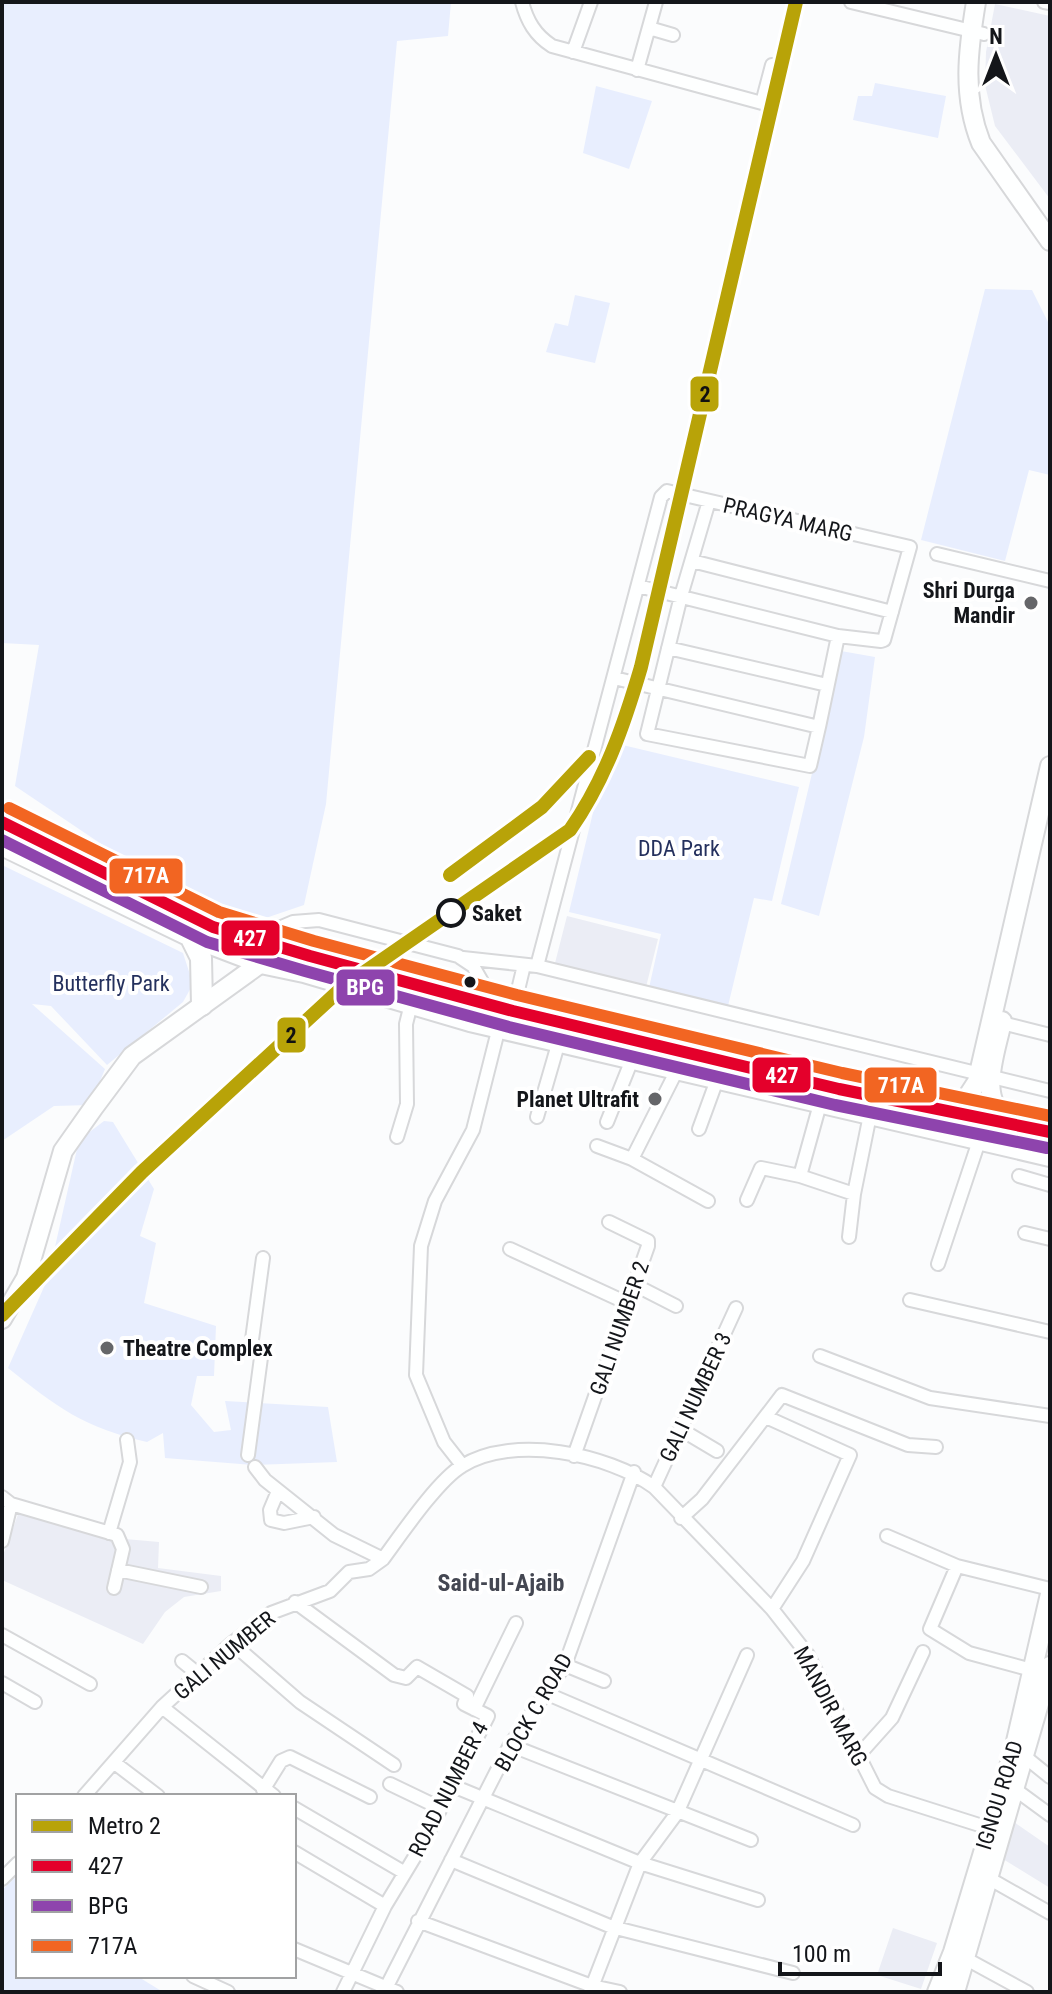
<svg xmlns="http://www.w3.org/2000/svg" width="1052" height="1994" viewBox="0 0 1052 1994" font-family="'Roboto Condensed',sans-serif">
	<rect width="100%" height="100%" fill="#fbfcfd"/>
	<path fill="#ebedf5" d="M995,4l55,12v183l-55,-73 -10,-41 1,-33z
		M567,916l91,23 -12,48 -91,-24z
		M20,1509l105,30 34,3 -1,26 63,8v15l-37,6 -19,15 -22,32 -141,-64v-22z
		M1014,1822l36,25v41l-52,-32z
		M893,1928l44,15 -16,46 -44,-14z"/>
	<path fill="#e8eefe" d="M2,2h449l-3,34 -51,5 -71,763 -22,101 -50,17 -111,-50 -128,-86 24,-141 -37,-2z
		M875,83l71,13 -8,42 -85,-18 5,-24h14z
		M596,86l56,15 -23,68 -46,-16z
		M985,289l47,1 18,36v149l-21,-5 -24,91 -84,-21z
		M575,295l35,8 -15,60 -49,-11 9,-29 13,3z
		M841,651l34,6 -11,80 -45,179 -38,-12z
		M610,742l189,45 -27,114 -18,-3 -26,108 -79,-18 12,-54 -92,-22z
		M2,865l181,88 10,31 -10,18 -76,63 -56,-59 -19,-2 73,65 -15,36 -36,1 -52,35z
		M104,1121l9,1 41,67 -14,47 16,7 -12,60 72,23 -2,50h-17l-6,29 23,27 17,-2 -6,-29 103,6 9,55 -84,3 -88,-7 -2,-25 -16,9c-62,-14 -91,-35 -139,-74l40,-90 31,-138z
		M18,1875v101h119l26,16h-161v-102z"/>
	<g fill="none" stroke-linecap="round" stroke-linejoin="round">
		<path stroke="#b0b8d0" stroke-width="3" d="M433,981l1,-9"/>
		<g stroke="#d7d8da" stroke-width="16">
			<path id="street" d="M522,2c5,19 13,33 30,44l210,57 10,-38
				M851,2l133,32
				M1044,2l6,1
				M649,28l24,7
				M573,52l18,-50
				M637,70l19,-68
				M709,501l-28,95 -34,138 163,32 9,-39
				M937,554l113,27
				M692,561l200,51
				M668,648l159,37
				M614,678l205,49 19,-91
				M253,939l40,-17 26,-2 139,36 15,10 23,40
				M463,958l74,8 513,125
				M537,966l124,-469 6,-6 243,56 -26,93 -3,1 -43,-5 -200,-50
				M513,1011l11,-46
				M1002,1023l48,12
				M537,1117l22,-76
				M607,1122l26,-65
				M699,1129l19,-52
				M397,1137l10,-33 -1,-80 5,-20
				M597,1146l35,13 76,42
				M632,1159l48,-95
				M800,1176l54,18 16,-79
				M1019,1176l31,9
				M747,1200l14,-32 39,8 20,-72
				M1025,1233l25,6
				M849,1237l5,-43
				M510,1249l117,54
				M938,1264l42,-126
				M633,1284l43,22
				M910,1300l140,32
				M820,1356l110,42 120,18
				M766,1417l84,38 -47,106 -31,48
				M680,1429l37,22
				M248,1455l14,-105 -11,-3 12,-89
				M574,1456l74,-210v-5l-39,-19
				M462,1465l-18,-23 -28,-67 5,-129 14,-45 38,-71 26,-103
				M255,1467l10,13 69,55 49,24
				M654,1487l82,-179
				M278,1491l-8,19 1,10 13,3 30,-6
				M2,1497l9,7 106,31 6,14 -9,39
				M681,1518l21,-19 80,-104 126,50 28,2
				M109,1533l21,-71 -3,-22
				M887,1536l70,30 93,23
				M2,1541l9,-37
				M957,1566l-27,63 39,24 63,17
				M118,1570l83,17
				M295,1602l99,73 12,3 11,-11 50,29 -3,8 24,12 -65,127 -38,63 -42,86
				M2,1635l88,49
				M232,1643l68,59 94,63
				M182,1661l16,13
				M565,1665l39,16
				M2,1683l33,19
				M543,1692l310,133
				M162,1707l112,89
				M474,1709l42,-86
				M510,1745l241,95
				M858,1756l34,-38 31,-66
				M1024,1756l26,21
				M116,1764l42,32
				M390,1784l50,24
				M453,1786l187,77 118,37
				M263,1790l18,-29 9,-4 80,40
				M1016,1790l34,25
				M84,1796l78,-89 70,-64 39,-30 59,-22 19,-19 20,-3 14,-10c17,-23 55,-79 79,-93 51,-32 146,-12 192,21l118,122 36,46 67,133 13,8 107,34
				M294,1808l111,65
				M294,1852l91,54
				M451,1860l161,67 181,46
				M983,1875l67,38
				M2,1879l16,-16
				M418,1921l174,65 28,6
				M294,1949l103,43
				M959,1955l68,37
				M193,1976l35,16
				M386,1988l124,-243 55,-80 69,-193
				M590,1992l50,-129 37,-50 70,-158"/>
		</g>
		<g stroke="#d7d8da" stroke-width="22">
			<path id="secondary" d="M976,2c-8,48 -14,94 5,141l69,98
				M1002,1021c-6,32 -26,77 6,100
				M949,1109l15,-7 13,-20 73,-316
				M2,1319l24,-41 37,-127 31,-44 38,-51 129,-93
				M937,1992l16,-40 61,-202 36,-156
				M955,1992l95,-326"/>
		</g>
		<g stroke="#d7d8da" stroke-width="24">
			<path id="primary" d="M2,822l211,105 97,29 203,55 326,78 211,43
				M2,845l188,91 71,27 43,9 166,49 580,135
				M190,936l11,22 1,47"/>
		</g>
		<use href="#street" stroke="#feffff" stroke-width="12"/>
		<use href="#secondary" stroke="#feffff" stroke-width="18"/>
		<use href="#primary" stroke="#feffff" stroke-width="20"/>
		<g stroke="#fff" stroke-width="18">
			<path id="bus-1" d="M2,822l211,105 97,29 203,55 326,78 211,43"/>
		</g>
		<g stroke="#fff" stroke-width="18">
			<path id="bus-2" d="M2,840l205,102 98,29 204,56 326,78 212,43"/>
		</g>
		<g stroke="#fff" stroke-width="18">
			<path id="bus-3" d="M9,808l210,104 95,29 203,54 325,78 208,43"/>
		</g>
		<use href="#bus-1" stroke="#e4002b" stroke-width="12"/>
		<use href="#bus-2" stroke="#8e44ad" stroke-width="12"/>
		<use href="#bus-3" stroke="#f26522" stroke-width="12"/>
		<g stroke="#fff" stroke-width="20">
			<path id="metro-1" d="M450,875l92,-68 47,-50
				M2,1315l140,-143 201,-185 227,-157c35,-50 54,-105 71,-163l155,-665"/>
		</g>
		<use href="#metro-1" stroke="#b8a308" stroke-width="14"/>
	</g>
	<g fill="#656669" stroke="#fff" stroke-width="3">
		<circle cx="1031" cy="603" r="8"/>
		<circle cx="655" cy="1099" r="8"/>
		<circle cx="107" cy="1348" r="8"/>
	</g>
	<circle fill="#fff" stroke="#14161a" stroke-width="4" cx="451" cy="913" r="13"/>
	<circle fill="#14161a" stroke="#fff" stroke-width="3" cx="470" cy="982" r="7"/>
	<g text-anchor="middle" stroke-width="8" stroke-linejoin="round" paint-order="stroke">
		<g font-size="22" fill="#14161a" stroke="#fff">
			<text transform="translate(788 519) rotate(13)" y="8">PRAGYA MARG</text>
			<text transform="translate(619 1328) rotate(-71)" y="8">GALI NUMBER 2</text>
			<text transform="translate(695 1397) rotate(-65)" y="8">GALI NUMBER 3</text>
			<text transform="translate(224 1655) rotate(-40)" y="8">GALI NUMBER</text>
			<text transform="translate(831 1706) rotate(62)" y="8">MANDIR MARG</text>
			<text transform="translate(533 1712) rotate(-60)" y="8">BLOCK C ROAD</text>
			<text transform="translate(448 1789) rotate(-63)" y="8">ROAD NUMBER 4</text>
			<text transform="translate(999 1795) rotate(-73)" y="8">IGNOU ROAD</text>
		</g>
		<g font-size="22" font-weight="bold" fill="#14161a" stroke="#fff" text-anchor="end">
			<text x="1015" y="598">Shri Durga<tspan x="1015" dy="25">Mandir</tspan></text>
			<text x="639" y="1107">Planet Ultrafit</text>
			<text x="123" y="1356" text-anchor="start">Theatre Complex</text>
		</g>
		<g font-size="22" fill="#24305d" stroke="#fff">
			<text x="679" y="856">DDA Park</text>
			<text x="111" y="991">Butterfly Park</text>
		</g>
		<g font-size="22" font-weight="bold" fill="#14161a" stroke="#fff" text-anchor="start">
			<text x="472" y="921">Saket</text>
		</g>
		<g font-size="24" font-weight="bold" fill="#444752" stroke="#fff">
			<text x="501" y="1591">Said-ul-Ajaib</text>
		</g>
	</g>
	<g stroke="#fff" stroke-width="3">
		<rect x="689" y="375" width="31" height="38" rx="8" fill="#b8a308"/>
		<rect x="108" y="857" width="76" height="38" rx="8" fill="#f26522"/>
		<rect x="220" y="919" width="61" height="38" rx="8" fill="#e4002b"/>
		<rect x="335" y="968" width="61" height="39" rx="8" fill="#8e44ad"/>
		<rect x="276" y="1016" width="31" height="38" rx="8" fill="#b8a308"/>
		<rect x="751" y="1056" width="61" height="38" rx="8" fill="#e4002b"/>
		<rect x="863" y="1066" width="75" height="38" rx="8" fill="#f26522"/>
	</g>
	<g font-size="22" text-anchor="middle" font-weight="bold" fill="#fff">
		<text x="146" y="883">717A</text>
		<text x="250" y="946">427</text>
		<text x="365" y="995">BPG</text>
		<text x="782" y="1083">427</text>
		<text x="901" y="1093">717A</text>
	</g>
	<g font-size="22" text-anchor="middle" font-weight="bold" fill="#111">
		<text x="705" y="402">2</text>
		<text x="291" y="1043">2</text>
	</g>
	<rect width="1052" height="1994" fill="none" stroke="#14161a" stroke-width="8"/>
	<rect x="16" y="1794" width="280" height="184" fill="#ffffff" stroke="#a1a2a3" stroke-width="2"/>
	<rect x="32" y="1820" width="40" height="12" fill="#b8a308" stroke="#a1a2a3" stroke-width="2"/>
	<text x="88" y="1834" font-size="24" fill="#14161a">Metro 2</text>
	<rect x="32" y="1860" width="40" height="12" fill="#e4002b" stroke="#a1a2a3" stroke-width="2"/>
	<text x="88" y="1874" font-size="24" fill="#14161a">427</text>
	<rect x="32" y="1900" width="40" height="12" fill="#8e44ad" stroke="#a1a2a3" stroke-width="2"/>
	<text x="88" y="1914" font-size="24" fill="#14161a">BPG</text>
	<rect x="32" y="1940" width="40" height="12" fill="#f26522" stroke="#a1a2a3" stroke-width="2"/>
	<text x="88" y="1954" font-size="24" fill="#14161a">717A</text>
	<g transform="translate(996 56)" stroke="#ffffff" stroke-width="6" paint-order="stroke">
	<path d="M0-6L14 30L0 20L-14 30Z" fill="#14161a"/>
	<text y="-12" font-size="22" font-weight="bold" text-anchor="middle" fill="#14161a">N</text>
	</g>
	<path d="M780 1962v12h160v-12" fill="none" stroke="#14161a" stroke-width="4"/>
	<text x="792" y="1962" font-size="24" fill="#14161a" stroke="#ffffff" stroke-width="6" paint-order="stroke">100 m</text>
</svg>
